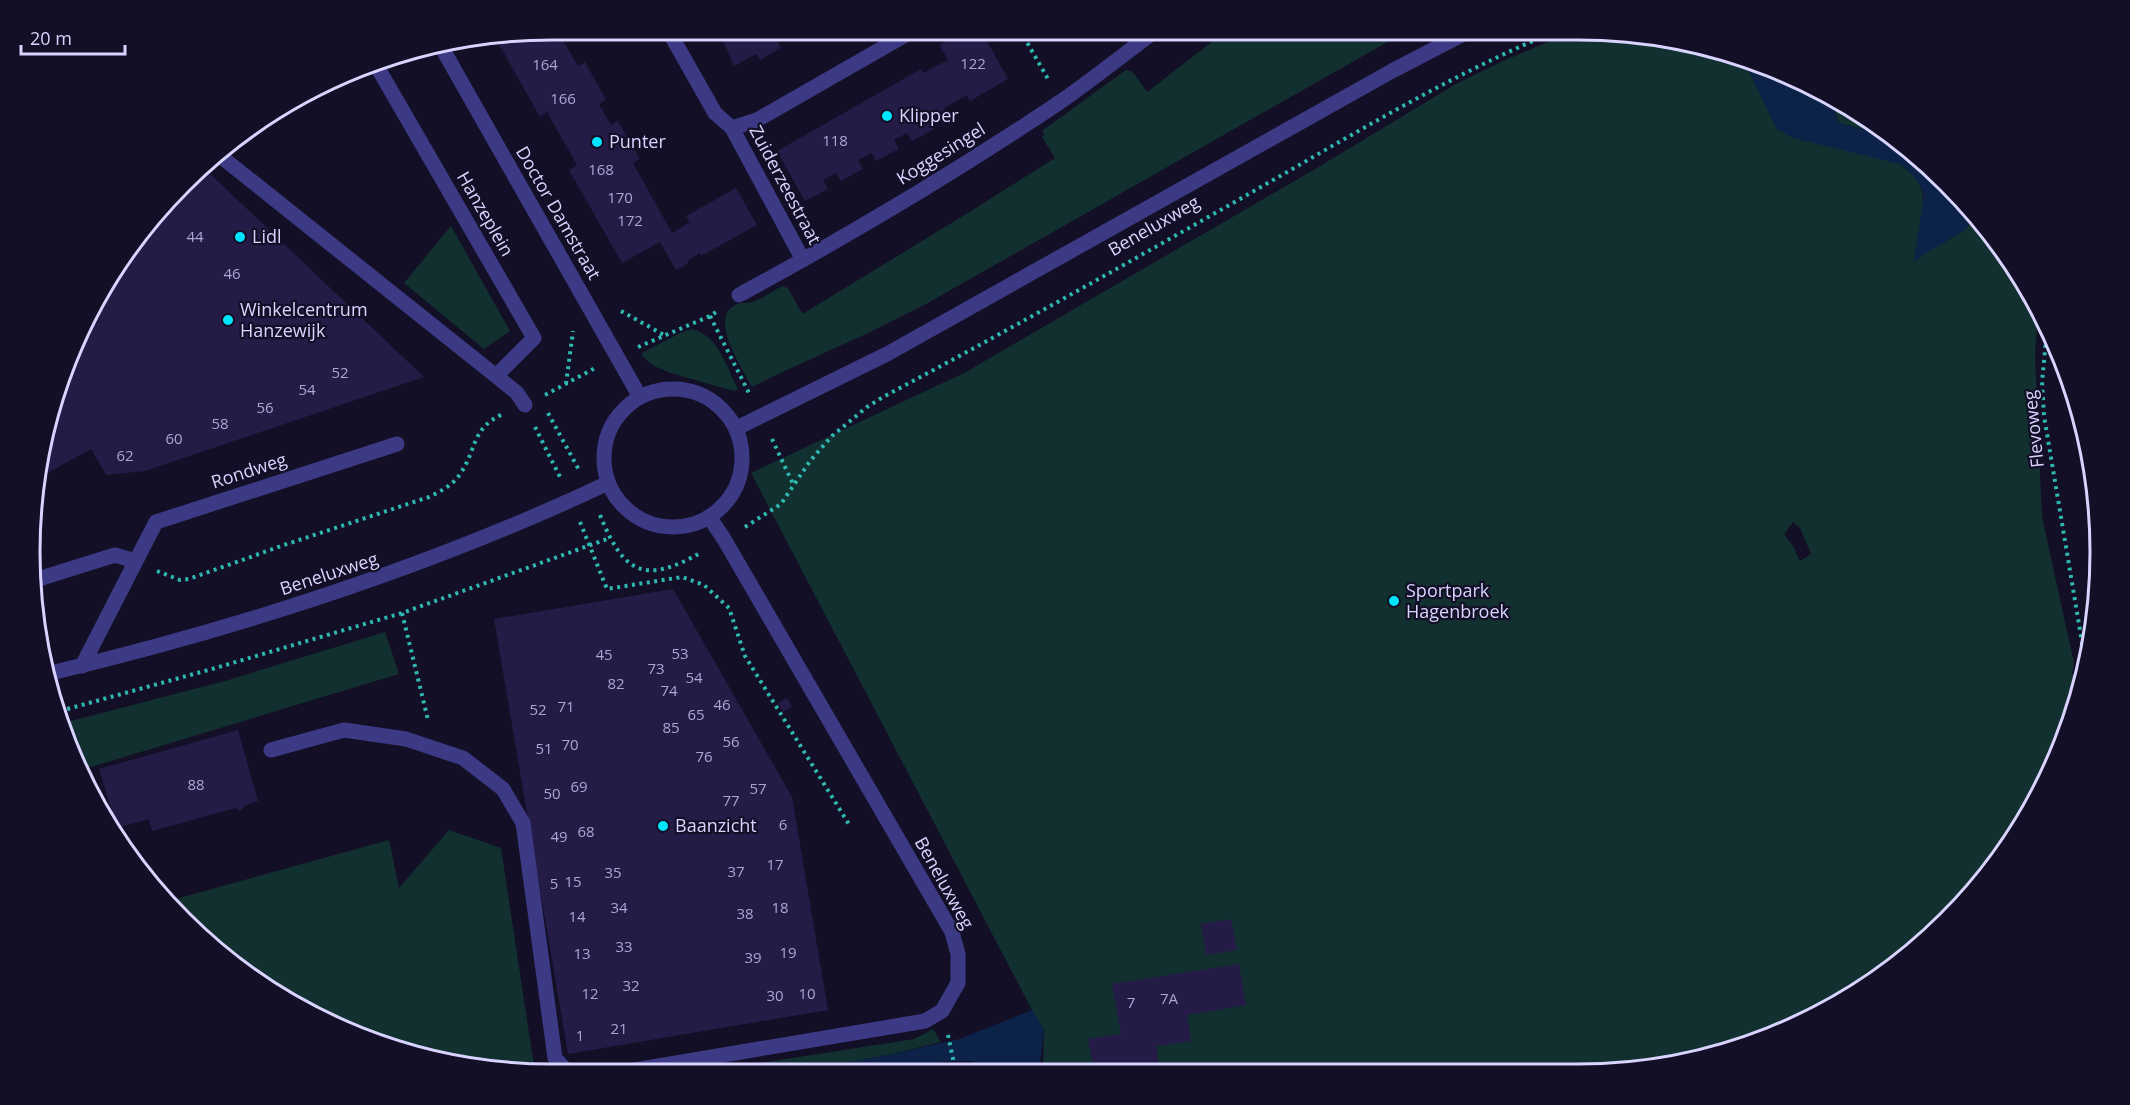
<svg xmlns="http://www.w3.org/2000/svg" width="2130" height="1105" viewBox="0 0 2130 1105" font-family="'Open Sans',sans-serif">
	<rect width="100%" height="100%" fill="#130f26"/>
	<path fill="#12302f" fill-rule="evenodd" d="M1226,31h181l-481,273 -60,30 -88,40 -26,13c-9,-17 -41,-65 -20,-80 7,-5 9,-4 16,-4 7,0 27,-13 34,-17l6,2 13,24 3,1 159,-97 92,-58 -13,-21 2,-2 -1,-5 83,-60 7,2 14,20z
		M1574,31c56,0 116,8 169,28l34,70 123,35c14,11 25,21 23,40l43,25 9,-14 55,77 8,16 -3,47 7,162 32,146 -2,11h5l3,19 -34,91 -76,113 -102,90 -91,48 -131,35 -603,2 1,-42 -12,-20 -281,-537 213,-100 351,-204 141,-85 47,-23zM1793,522l7,6 11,26 -11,7 -7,-15 -9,-12z
		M1829,97l65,40 -55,-14z
		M451,226l59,105 -26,18 -80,-66z
		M692,329c27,7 34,37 46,60l-3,2 -5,-1 -59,-17 -17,-7 -12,-10v-3l38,-20z
		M385,632l14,42 -318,96 -11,-17 -7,-30 162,-42z
		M449,830l52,18 33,218 10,8h-25l-101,-17 -97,-36 -87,-54 -69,-65 224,-62 10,48z
		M933,1029l8,13 -53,13 -99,18h-93l218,-34z"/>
	<path fill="#0c2248" d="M1743,59l66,25 20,13 10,26 57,15 75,70 4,7 -9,14 -52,32 10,-66c-4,-14 -12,-22 -24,-31l-107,-26 -16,-9z
		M1032,1010l12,20 -5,42h-58l-8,-11 -33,1 -10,11h-141l99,-18 71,-16z"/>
	<path fill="#241b47" d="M557,30l21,36 7,-4 21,38 -7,4 12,21 7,-4 22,38 -7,4 39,70 18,-11 -4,-6 50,-28 21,37 -56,31 -1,-3 -13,8 2,2 -13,7 -16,-28 -38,21 -53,-93 8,-5 -30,-53 -7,5 -44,-78z
		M726,30h45l10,18 -21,12 -4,-6 -22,12 -12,-27 6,-4z
		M964,30h17l27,49 -38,22 -3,-6 -23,13 6,11 -3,2 -4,-8 -14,7 5,9 -22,12 -5,-8 -13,7 5,9 -23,12 -4,-8 -14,7 5,9 -22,12 -5,-8 -13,7 5,9 -23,12 -28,-50 144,-82 2,4 25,-13 -9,-15z
		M205,169l219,208 -279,94 -39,4 -15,-26 -49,27 6,-58 70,-155z
		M673,589l119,208 36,213 -260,44 -74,-435z
		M787,698l5,9 -9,5 -5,-9z
		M238,730l20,71 -12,4 -6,6 -4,-3 -84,23 -3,-12 -32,9 -18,-59z
		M1231,919l6,31 -31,5 -5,-31z
		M1239,964l7,41 -59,10 4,26 -35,5 4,26h-66l-6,-33 33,-5 -9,-50z"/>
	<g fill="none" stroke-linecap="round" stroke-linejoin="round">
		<path stroke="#2fb8b0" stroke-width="4" stroke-dasharray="3 4.5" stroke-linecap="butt" d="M1020,30l28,49
			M621,311l43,24
			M710,316l40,79
			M2047,330l-5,52 2,34 42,250
			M638,347l72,-31 9,-6
			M566,384l7,-53
			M545,395l52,-28
			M548,413l31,57
			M535,427l25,50
			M772,439l21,45
			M600,515c24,59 44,70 102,37
			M580,522l27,67 75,-12 22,8 25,23 16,48 105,170
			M745,527l36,-23 29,-43 22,-25 35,-29 16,-10c130,-69 257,-141 385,-214 94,-54 187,-110 288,-152
			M157,571l23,9 9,-1 95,-34 145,-48c12,-6 24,-12 31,-23 17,-24 11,-46 43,-60
			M402,613l26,107
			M60,711l152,-42 190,-56 208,-75
			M948,1035l8,38"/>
		<path stroke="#3d3a85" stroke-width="15" d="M668,30l47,83 17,15 25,-8 157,-90
			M442,48l198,349
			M375,63l159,275 -38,38
			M732,128l71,132
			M219,155l277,221 21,17 8,12
			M739,295c109,-59 217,-123 321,-193 32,-22 63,-47 95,-71
			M604 458a69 69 0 1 1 138 0a69 69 0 1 1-138 0Z
			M737,428l150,-74 505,-283 77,-40
			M32,581l83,-26 20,6
			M82,666l74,-144 241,-78
			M51,673c192,-46 379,-106 557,-190
			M271,750l73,-20 62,9 57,19 40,31 20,34 32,235 10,11 9,5
			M611,1074l314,-53 17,-10 16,-28v-29l-6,-22 -228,-393 -14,-21"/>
	</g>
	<g fill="#00e5ff" stroke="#130f26" stroke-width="2">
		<circle cx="887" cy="116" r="6"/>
		<circle cx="597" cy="142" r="6"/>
		<circle cx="240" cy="237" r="6"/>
		<circle cx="228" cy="320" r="6"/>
		<circle cx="1394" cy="601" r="6"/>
		<circle cx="663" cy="826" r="6"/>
	</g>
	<g text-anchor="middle" stroke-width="4.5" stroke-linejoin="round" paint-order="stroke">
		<g font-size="15" fill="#aca6d1">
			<text x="973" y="69">122</text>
			<text x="545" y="70">164</text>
			<text x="563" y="104">166</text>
			<text x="835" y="146">118</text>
			<text x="601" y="175">168</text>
			<text x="620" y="203">170</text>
			<text x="630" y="226">172</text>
			<text x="195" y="242">44</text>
			<text x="232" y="279">46</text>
			<text x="340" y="378">52</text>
			<text x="307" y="395">54</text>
			<text x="265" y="413">56</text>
			<text x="220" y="429">58</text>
			<text x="174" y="444">60</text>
			<text x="125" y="461">62</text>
			<text x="680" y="659">53</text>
			<text x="604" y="660">45</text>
			<text x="656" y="674">73</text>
			<text x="694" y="683">54</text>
			<text x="616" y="689">82</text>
			<text x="669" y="696">74</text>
			<text x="722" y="710">46</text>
			<text x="566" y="712">71</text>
			<text x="538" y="715">52</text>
			<text x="696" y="720">65</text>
			<text x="671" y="733">85</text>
			<text x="731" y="747">56</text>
			<text x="570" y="750">70</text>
			<text x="544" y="754">51</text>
			<text x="704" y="762">76</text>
			<text x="196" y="790">88</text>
			<text x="579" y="792">69</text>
			<text x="758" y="794">57</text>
			<text x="552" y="799">50</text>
			<text x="731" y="806">77</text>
			<text x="783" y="830">6</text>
			<text x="586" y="837">68</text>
			<text x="559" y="842">49</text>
			<text x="775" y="870">17</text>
			<text x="736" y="877">37</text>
			<text x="613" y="878">35</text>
			<text x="573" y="887">15</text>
			<text x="554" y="889">5</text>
			<text x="619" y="913">34</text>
			<text x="780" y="913">18</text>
			<text x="745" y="919">38</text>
			<text x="577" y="922">14</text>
			<text x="624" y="952">33</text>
			<text x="788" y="958">19</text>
			<text x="582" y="959">13</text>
			<text x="753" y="963">39</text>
			<text x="631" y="991">32</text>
			<text x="590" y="999">12</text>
			<text x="807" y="999">10</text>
			<text x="775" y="1001">30</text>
			<text x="1169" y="1004">7A</text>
			<text x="1131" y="1008">7</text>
			<text x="619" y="1034">21</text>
			<text x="580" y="1041">1</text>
		</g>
		<g font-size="18" fill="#d9d4ff" stroke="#130f26" text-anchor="start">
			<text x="899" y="122">Klipper</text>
			<text x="609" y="148">Punter</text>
			<text x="252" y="243">Lidl</text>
			<text x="240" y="316">Winkelcentrum<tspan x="240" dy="21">Hanzewijk</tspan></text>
			<text x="1406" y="597">Sportpark<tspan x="1406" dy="21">Hagenbroek</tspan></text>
			<text x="675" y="832">Baanzicht</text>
		</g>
		<g font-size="18" fill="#d9d4ff" stroke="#130f26">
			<text transform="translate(941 154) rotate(-32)" y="6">Koggesingel</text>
			<text transform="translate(785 185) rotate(62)" y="6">Zuiderzeestraat</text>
			<text transform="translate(558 213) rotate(60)" y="6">Doctor Damstraat</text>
			<text transform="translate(485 214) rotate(60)" y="6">Hanzeplein</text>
			<text transform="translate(1154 226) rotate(-30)" y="6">Beneluxweg</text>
			<text transform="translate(2034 429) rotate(-96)" y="6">Flevoweg</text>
			<text transform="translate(249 471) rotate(-18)" y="6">Rondweg</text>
			<text transform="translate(329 574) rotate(-18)" y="6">Beneluxweg</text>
			<text transform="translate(944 883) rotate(61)" y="6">Beneluxweg</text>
		</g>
	</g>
	<path d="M0 0H2130V1105H0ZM552 40H1578A512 512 0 0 1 2090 552V552A512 512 0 0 1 1578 1064H552A512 512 0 0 1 40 552V552A512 512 0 0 1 552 40Z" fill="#130f26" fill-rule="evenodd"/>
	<path fill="none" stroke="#d9d4ff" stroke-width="3" d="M552 40H1578A512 512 0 0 1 2090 552V552A512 512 0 0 1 1578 1064H552A512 512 0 0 1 40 552V552A512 512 0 0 1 552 40Z"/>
	<path d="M21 45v9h104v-9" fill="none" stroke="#d9d4ff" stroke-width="3"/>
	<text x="30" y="45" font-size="18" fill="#d9d4ff" stroke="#130f26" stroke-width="4.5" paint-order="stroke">20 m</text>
</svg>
